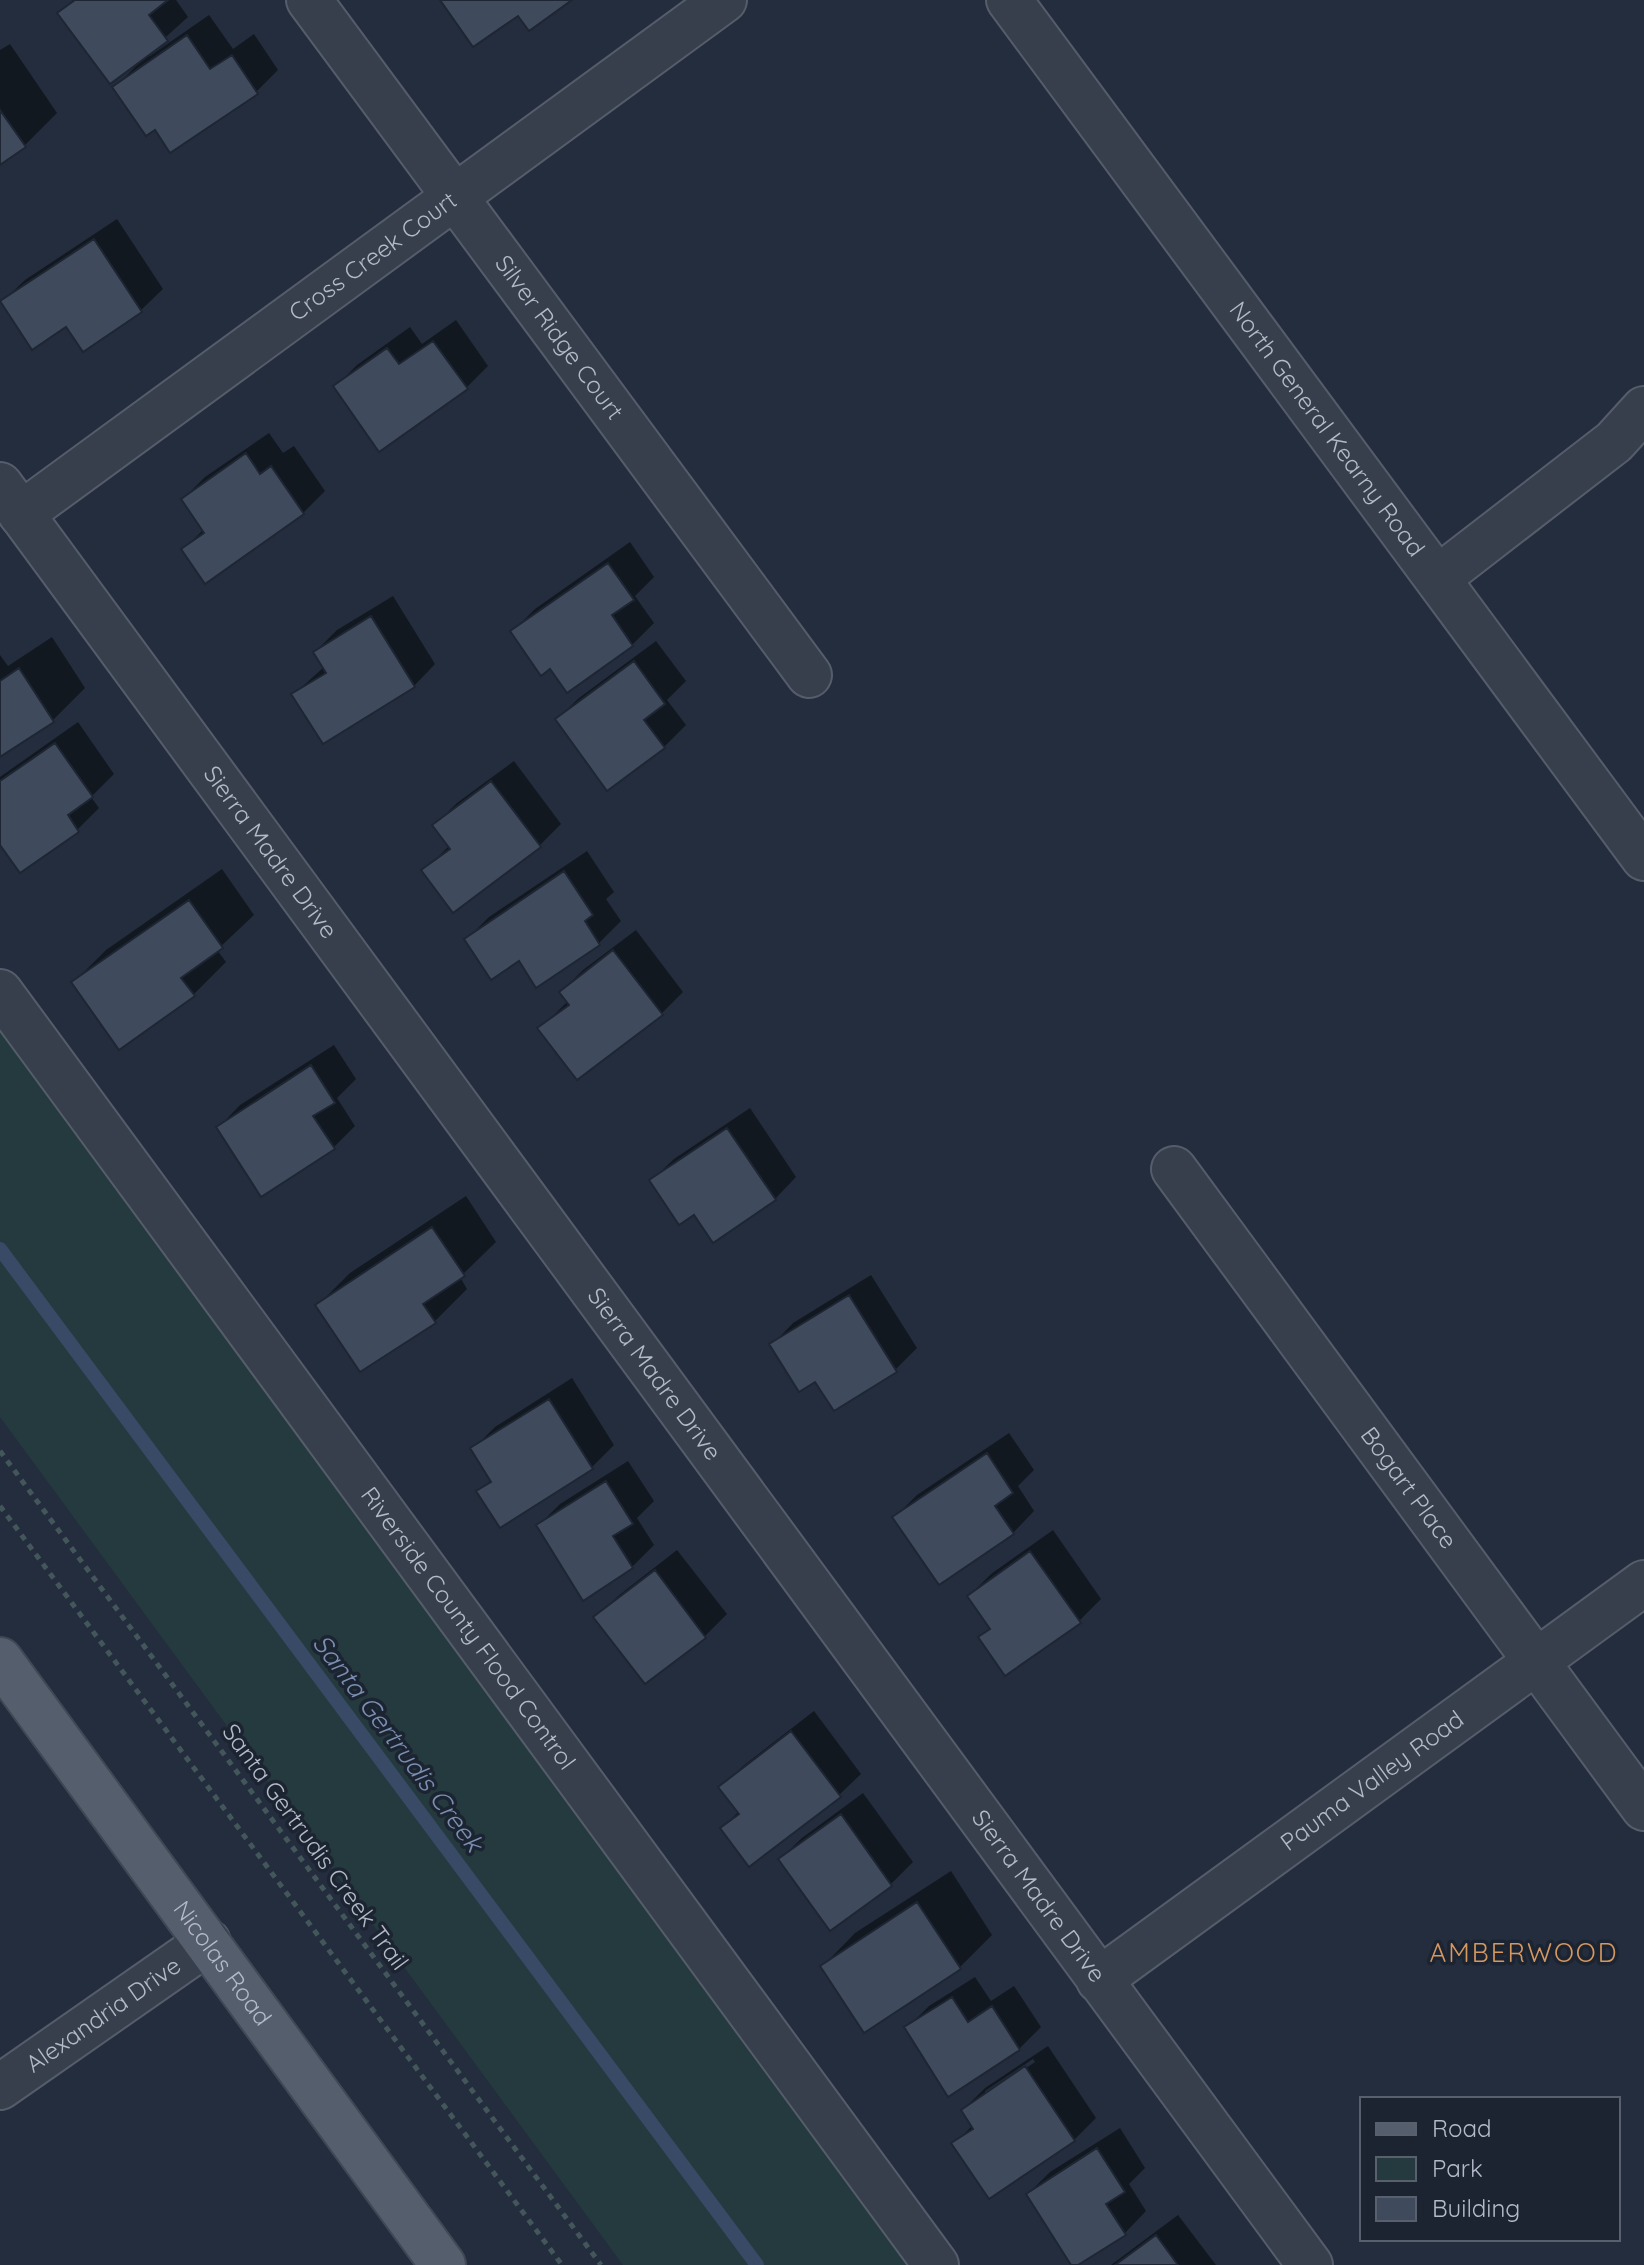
<svg xmlns="http://www.w3.org/2000/svg" width="1644" height="2265" viewBox="0 0 1644 2265" font-family="Quicksand,sans-serif">
	<rect width="100%" height="100%" fill="#232d3d"/>
	<path fill="#253a3e" d="M0,1019l916,1246h-293l-623,-848z"/>
	<path fill="#0007" fill-rule="evenodd" d="M73,0h103l12,17 -40,36 2,3 59,-41 24,34 21,-15 24,36 -22,22 -101,36 -40,-41 25,-25 -80,-49z
		M10,44l47,69 -33,33 -24,16v-112z
		M117,219l46,70 -22,21 -58,39 -16,-24 -64,-24 22,-21z
		M456,320l32,46 -22,22 -131,-1 22,-22 53,-38 12,17z
		M269,433l14,20 11,-7 31,45 -22,22 -97,68 -22,-32 20,-20 -21,-30 22,-22z
		M630,542l24,35 -19,19 19,27 -22,22 -81,21 -38,-35 22,-22z
		M393,596l42,68 -21,22 -120,8 30,-27 -9,-15 22,-22z
		M52,637l33,51 -32,32 -53,35v-100l8,11z
		M656,641l30,40 -19,19 19,25 -22,22 -57,41 -50,-69 22,-21z
		M78,722l36,52 -23,23 8,11 -22,22 -77,11v-64z
		M514,761l47,63 -22,22 -115,25 26,-26 -15,-20 22,-22z
		M587,851l27,41 -8,7 15,22 -22,22 -62,42 -17,-27 -53,-19 22,-22z
		M222,869l32,46 -37,35 9,12 -33,33 -119,-13 32,-32z
		M636,930l47,62 -22,22 -121,15 28,-28 -7,-9 22,-22z
		M334,1045l22,34 -19,19 18,28 -22,22 -114,-21 21,-22z
		M750,1108l46,69 -21,22 -81,13 -42,-32 22,-21z
		M466,1196l30,46 -36,35 7,12 -32,32 -74,49 -43,-65 32,-32z
		M871,1275l46,73 -22,22 -123,-25 21,-22z
		M572,1378l42,67 -22,22 -92,58 -21,-33 13,-13 -19,-30 22,-22z
		M1009,1433l25,37 -16,16 16,25 -21,22 -118,-16 22,-22z
		M628,1461l26,40 -17,17 17,27 -22,22 -94,-41 22,-22z
		M1053,1530l48,69 -22,22 -99,16 11,-10 -22,-31 22,-22z
		M677,1550l50,64 -22,22 -59,46 -50,-64 22,-22z
		M814,1711l47,63 -22,21 -116,33 16,-17 -18,-24 22,-21z
		M863,1793l50,69 -22,22 -61,44 -50,-69 22,-21z
		M951,1871l41,64 -32,32 -137,-1 32,-33z
		M975,1977l16,24 23,-15 27,41 -22,22 -112,-21 22,-22z
		M1048,2046l48,72 -22,22 -120,4 19,-19 -10,-15 22,-22zM1033,2059l2,3 -50,34v-5z
		M1120,2128l25,40 -16,16 17,27 -21,22 -52,32 -45,-71 22,-22z
		M1178,2215l38,50h-105z"/>
	<g fill="none" stroke-linecap="round" stroke-linejoin="round">
		<path stroke="#384a66" stroke-width="14" d="M0,1249l757,1016"/>
	</g>
	<path fill="#3f4b5c" stroke="#1e2634" stroke-width="2" d="M75,0h93l-19,15 19,26 -58,43 -53,-71z
		M440,0h132l-43,31 -11,-15 -45,31z
		M187,35l23,34 22,-14 26,39 -88,59 -15,-23 -9,6 -34,-49z
		M0,110l26,37 -26,18z
		M94,239l48,73 -59,40 -17,-25 -34,23 -32,-49z
		M433,341l35,48 -89,63 -46,-66 54,-38 12,16z
		M246,453l14,21 11,-8 33,48 -99,70 -24,-35 23,-16 -23,-34z
		M608,563l26,37 -22,15 21,31 -66,47 -17,-24 -9,7 -31,-45z
		M371,616l44,71 -92,57 -32,-50 35,-21 -13,-21z
		M634,661l31,43 -21,16 21,28 -58,43 -52,-72z
		M19,668l35,54 -54,35v-76z
		M55,743l38,54 -25,18 11,17 -59,41 -20,-28v-64z
		M491,781l50,66 -88,66 -32,-43 29,-21 -18,-24z
		M564,871l29,44 -8,6 15,24 -64,43 -17,-27 -28,19 -27,-41z
		M189,900l34,48 -42,30 14,18 -76,54 -48,-68z
		M613,950l50,65 -86,65 -40,-52 32,-23 -10,-13z
		M311,1065l24,38 -22,13 22,33 -74,48 -45,-70z
		M727,1128l49,72 -63,43 -19,-28 -15,10 -30,-45z
		M432,1227l33,49 -42,28 13,19 -76,49 -45,-67z
		M849,1295l48,77 -63,39 -19,-29 -16,10 -30,-48z
		M549,1399l44,70 -93,59 -24,-37 15,-9 -21,-34z
		M987,1453l26,40 -18,13 19,28 -75,51 -47,-68z
		M606,1481l27,43 -20,12 20,32 -50,33 -47,-76z
		M1030,1551l51,72 -76,53 -27,-39 12,-8 -23,-33z
		M655,1570l51,68 -61,46 -52,-67z
		M791,1731l50,66 -92,70 -29,-39 19,-14 -21,-27z
		M841,1814l51,72 -62,45 -52,-72z
		M917,1902l44,67 -97,64 -44,-67z
		M952,1997l16,25 24,-16 28,44 -72,47 -44,-70z
		M1025,2066l50,75 -86,58 -38,-56 22,-14 -12,-19z
		M1097,2148l28,44 -19,12 20,31 -48,30h-7l-45,-71z
		M1156,2235l22,30h-63z"/>
	<g fill="none" stroke-linecap="round" stroke-linejoin="round">
		<g stroke="#555d6b" stroke-width="48">
			<g id="minor">
				<path id="s1" d="M309,0l500,675"/>
				<path id="s2" d="M1009,0l635,858"/>
				<path id="s3" d="M0,485l1310,1780"/>
				<path id="s4" d="M21,514l703,-514"/>
				<path d="M1438,578l176,-136 30,-33"/>
				<path id="s5" d="M0,992l936,1273"/>
				<path id="s6" d="M1174,1169l470,639"/>
				<path id="s7" d="M1099,1980l545,-397"/>
				<path id="s8" d="M0,2087l208,-145"/>
			</g>
		</g>
		<g stroke="#404856" stroke-width="48">
			<g id="major">
				<path id="s9" d="M0,1660l443,605"/>
			</g>
		</g>
		<path stroke="#43575b" stroke-width="5" stroke-dasharray="6 6" stroke-linecap="butt" d="M0,1451l601,814
			M0,1506l562,759"/>
		<use href="#minor" stroke="#373f4d" stroke-width="44"/>
		<use href="#major" stroke="#555e6d" stroke-width="44"/>
	</g>
	<g text-anchor="middle" stroke-width="7" stroke-linejoin="round" paint-order="stroke">
		<g font-size="24" fill="#b3bac8" stroke="#1c2432">
			<text dy="8" stroke="none"><textPath href="#s4" startOffset="436">Cross Creek Court</textPath></text>
			<text dy="8" stroke="none"><textPath href="#s1" startOffset="420">Silver Ridge Court</textPath></text>
			<text dy="8" stroke="none"><textPath href="#s2" startOffset="534">North General Kearny Road</textPath></text>
			<text dy="8" stroke="none"><textPath href="#s3" startOffset="456">Sierra Madre Drive</textPath></text>
			<text dy="8" stroke="none"><textPath href="#s3" startOffset="1104">Sierra Madre Drive</textPath></text>
			<text dy="8" stroke="none"><textPath href="#s6" startOffset="396">Bogart Place</textPath></text>
			<text dy="8" stroke="none"><textPath href="#s5" startOffset="790">Riverside County Flood Control</textPath></text>
			<text dy="8" stroke="none"><textPath href="#s7" startOffset="338">Pauma Valley Road</textPath></text>
			<text transform="translate(315 1847) rotate(54)" y="8">Santa Gertrudis Creek Trail</text>
			<text dy="8" stroke="none"><textPath href="#s3" startOffset="1752">Sierra Madre Drive</textPath></text>
			<text dy="8" stroke="none"><textPath href="#s9" startOffset="376">Nicolas Road</textPath></text>
			<text dy="8" stroke="none"><textPath href="#s8" startOffset="126">Alexandria Drive</textPath></text>
		</g>
		<g font-size="26" font-style="italic" fill="#7b8fb0" stroke="#1c2432">
			<text transform="translate(398 1743) rotate(53)" y="9">Santa Gertrudis Creek</text>
		</g>
		<g font-size="26" letter-spacing="2" fill="#d59861" stroke="#1c2432">
			<text x="1524" y="1962">AMBERWOOD</text>
		</g>
	</g>
	<rect x="1360" y="2097" width="260" height="144" fill="#1c2432" stroke="#58606e" stroke-width="2"/>
	<rect x="1376" y="2123" width="40" height="12" fill="#555e6d" stroke="#58606e" stroke-width="2"/>
	<text x="1432" y="2137" font-size="24" fill="#b3bac8">Road</text>
	<rect x="1376" y="2157" width="40" height="24" fill="#253a3e" stroke="#58606e" stroke-width="2"/>
	<text x="1432" y="2177" font-size="24" fill="#b3bac8">Park</text>
	<rect x="1376" y="2197" width="40" height="24" fill="#3f4b5c" stroke="#58606e" stroke-width="2"/>
	<text x="1432" y="2217" font-size="24" fill="#b3bac8">Building</text>
</svg>
